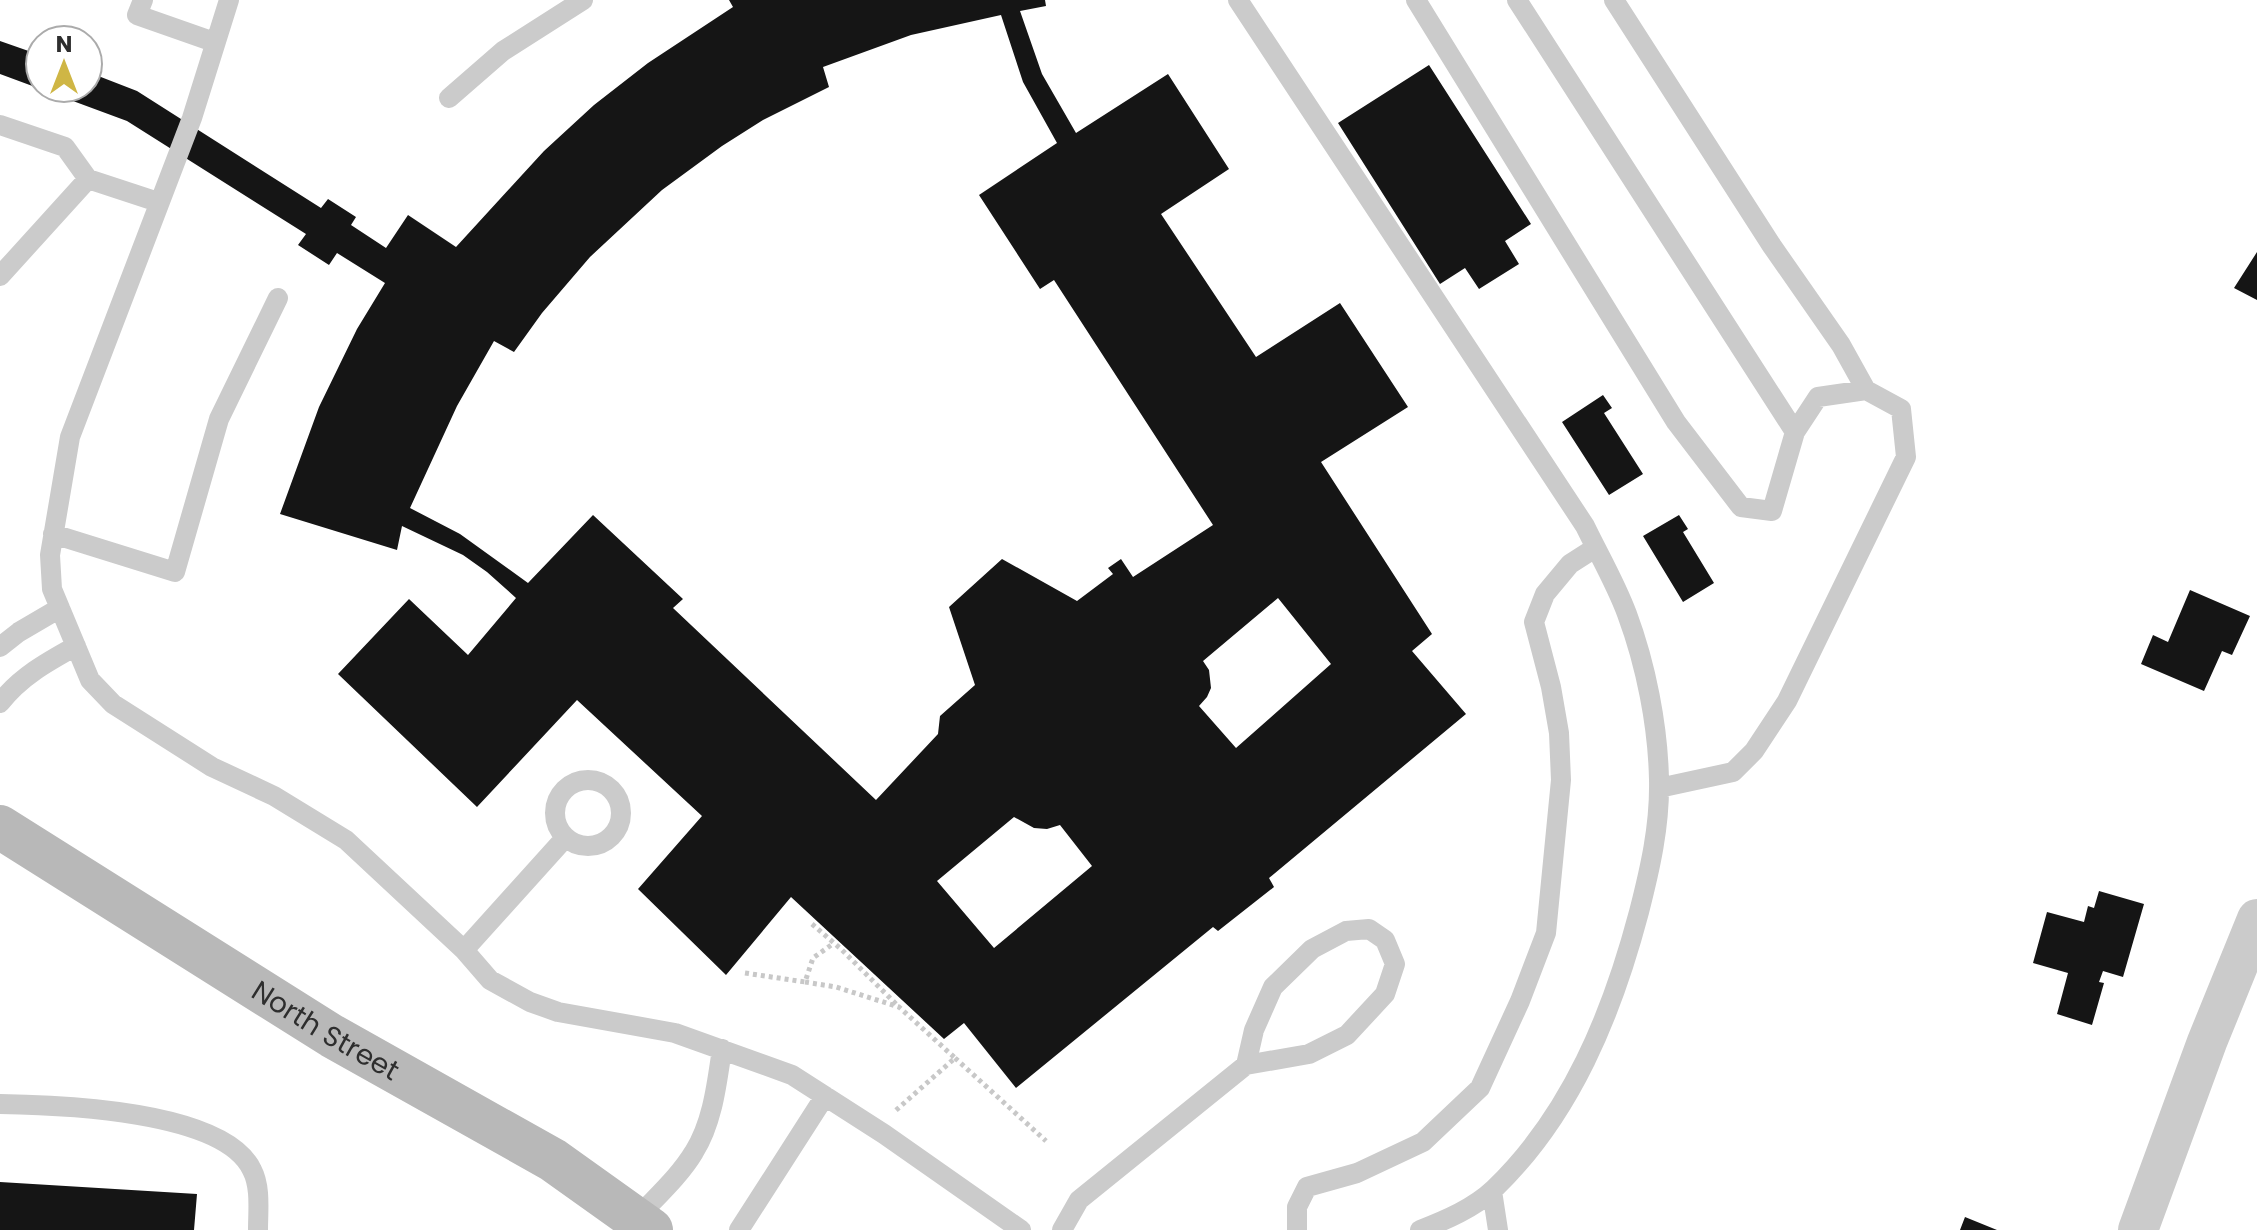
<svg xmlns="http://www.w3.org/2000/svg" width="2257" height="1230" viewBox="0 0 2257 1230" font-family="Poppins,sans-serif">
	<rect width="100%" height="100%" fill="#fff"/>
	<path fill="#151515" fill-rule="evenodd" d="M729,0h316l1,6 -26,5 22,63 34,59 92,-59 61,95 -68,45 95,143 84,-54 68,104 -87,55 111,172 -20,17 54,63 -197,164 5,9 -56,44 -5,-4 -197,161 -52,-65 -20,16 -153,-142 -65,78 -88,-86 64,-73 -125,-116 -100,107 -139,-133 71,-75 59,56 48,-57 -29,-26 -24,-17 -61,-29 -5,24 -117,-36 39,-107 38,-78 28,-46 -48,-30 -8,12 -31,-20 8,-11 -179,-113 -127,-47v-33l40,14v33h48v-16l49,19 184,117 7,-9 28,18 -5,8 35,23 22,-33 48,32 88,-96 50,-46 54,-42 85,-56zM1001,15l22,67 34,61 -78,52 61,94 14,-9 159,245 -80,52 -12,-18 -13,9 5,6 -36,27 -75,-42 -53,48 26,78 -35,31 -2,18 -62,66 -203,-192 10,-9 -90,-84 -65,68 -68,-49 -50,-26 47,-102 37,-65 20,11 28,-39 48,-56 72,-67 60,-44 41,-26 66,-33 -6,-20 88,-32zM1278,598l53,66 -95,84 -37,-42 8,-9 4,-9 -2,-18 -6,-9zM1014,817l20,11 13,1 13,-4 32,41 -98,82 -57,-67z
		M1429,65l102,159 -26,17 14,23 -40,25 -14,-21 -25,16 -102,-161z
		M2257,252v48l-23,-12z
		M1603,395l9,13 -8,5 39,61 -34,21 -47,-73z
		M1679,515l9,14 -5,3 31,51 -31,19 -40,-66z
		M2190,590l60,26 -18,39 -10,-4 -18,40 -63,-27 12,-29 15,7z
		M2099,891l45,13 -21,73 -20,-6 -4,11 5,1 -12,42 -35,-11 11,-41 -35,-10 14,-51 37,10 4,-16 6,2z
		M0,1182l197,12 -3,36h-194z
		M1965,1217l32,13h-37z"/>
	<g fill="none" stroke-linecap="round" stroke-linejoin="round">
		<path stroke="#c8c8c8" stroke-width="5" stroke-dasharray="4 4" stroke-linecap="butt" d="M812,924l29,25 57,57
			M745,973l60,9 8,-24 21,-15
			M805,982l31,5 63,20 56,51 -61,54
			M955,1058l91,83"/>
		<path stroke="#cbcbcb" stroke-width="20" d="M143,0l-6,15 77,27
			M229,0l-37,118 -122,319 -20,118 2,34 38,91 23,24 99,63 62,29 72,44 118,110 26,30 40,22 28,10 117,21 117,42 92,59 137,96
			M1238,0l347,526c14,29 31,58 42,88 19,51 31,112 32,166 1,46 -9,89 -20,132 -27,102 -68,203 -145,277 -20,19 -48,31 -74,41
			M1416,0l260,422 65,85 31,4 23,-79 23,-35 48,-7 35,19 5,48 -119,244 -33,50 -21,21 -74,16
			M1517,0l278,432
			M1614,0l158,246 69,99 25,45
			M449,98l54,-47 80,-51
			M0,125l65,22 23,32
			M0,276l88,-97 70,23
			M53,534l122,38 44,-153 59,-121
			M0,647l19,-15 41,-24
			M0,703c20,-26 47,-41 76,-57
			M555 813a33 33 0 1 1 66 0a33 33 0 1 1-66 0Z
			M464,950l101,-112
			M0,1104c59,1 224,6 252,66 9,17 6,41 6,60
			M1492,1191l6,39
			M636,1219c19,-21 43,-42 58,-67 19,-30 23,-70 28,-103
			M739,1230l86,-134
			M1062,1230l17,-30 167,-135 63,-11 38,-19 38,-41 10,-30 -10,-24 -16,-11 -23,2 -34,18 -39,38 -19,43 -8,35
			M1297,1230v-23l10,-20 50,-14 66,-31 57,-54 40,-87 26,-68 15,-153 -2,-47 -8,-46 -17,-65 11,-28 25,-30 25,-16"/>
		<path stroke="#cbcbcb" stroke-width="40" d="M2138,1230l69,-188 50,-123"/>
		<path stroke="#b8b8b8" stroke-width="44" id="s1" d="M0,827l332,209 221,124 98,70"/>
	</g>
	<g text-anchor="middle" stroke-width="8" stroke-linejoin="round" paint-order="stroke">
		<g font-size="28" fill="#2e2e2e" stroke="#fff">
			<text dy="10" stroke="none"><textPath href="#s1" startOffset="384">North Street</textPath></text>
		</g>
	</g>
	<g transform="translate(64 64)"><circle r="38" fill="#ffffff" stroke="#ababab" stroke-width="2"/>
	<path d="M0-6L14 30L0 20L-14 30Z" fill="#cfb645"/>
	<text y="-12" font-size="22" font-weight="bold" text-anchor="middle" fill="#2e2e2e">N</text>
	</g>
</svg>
